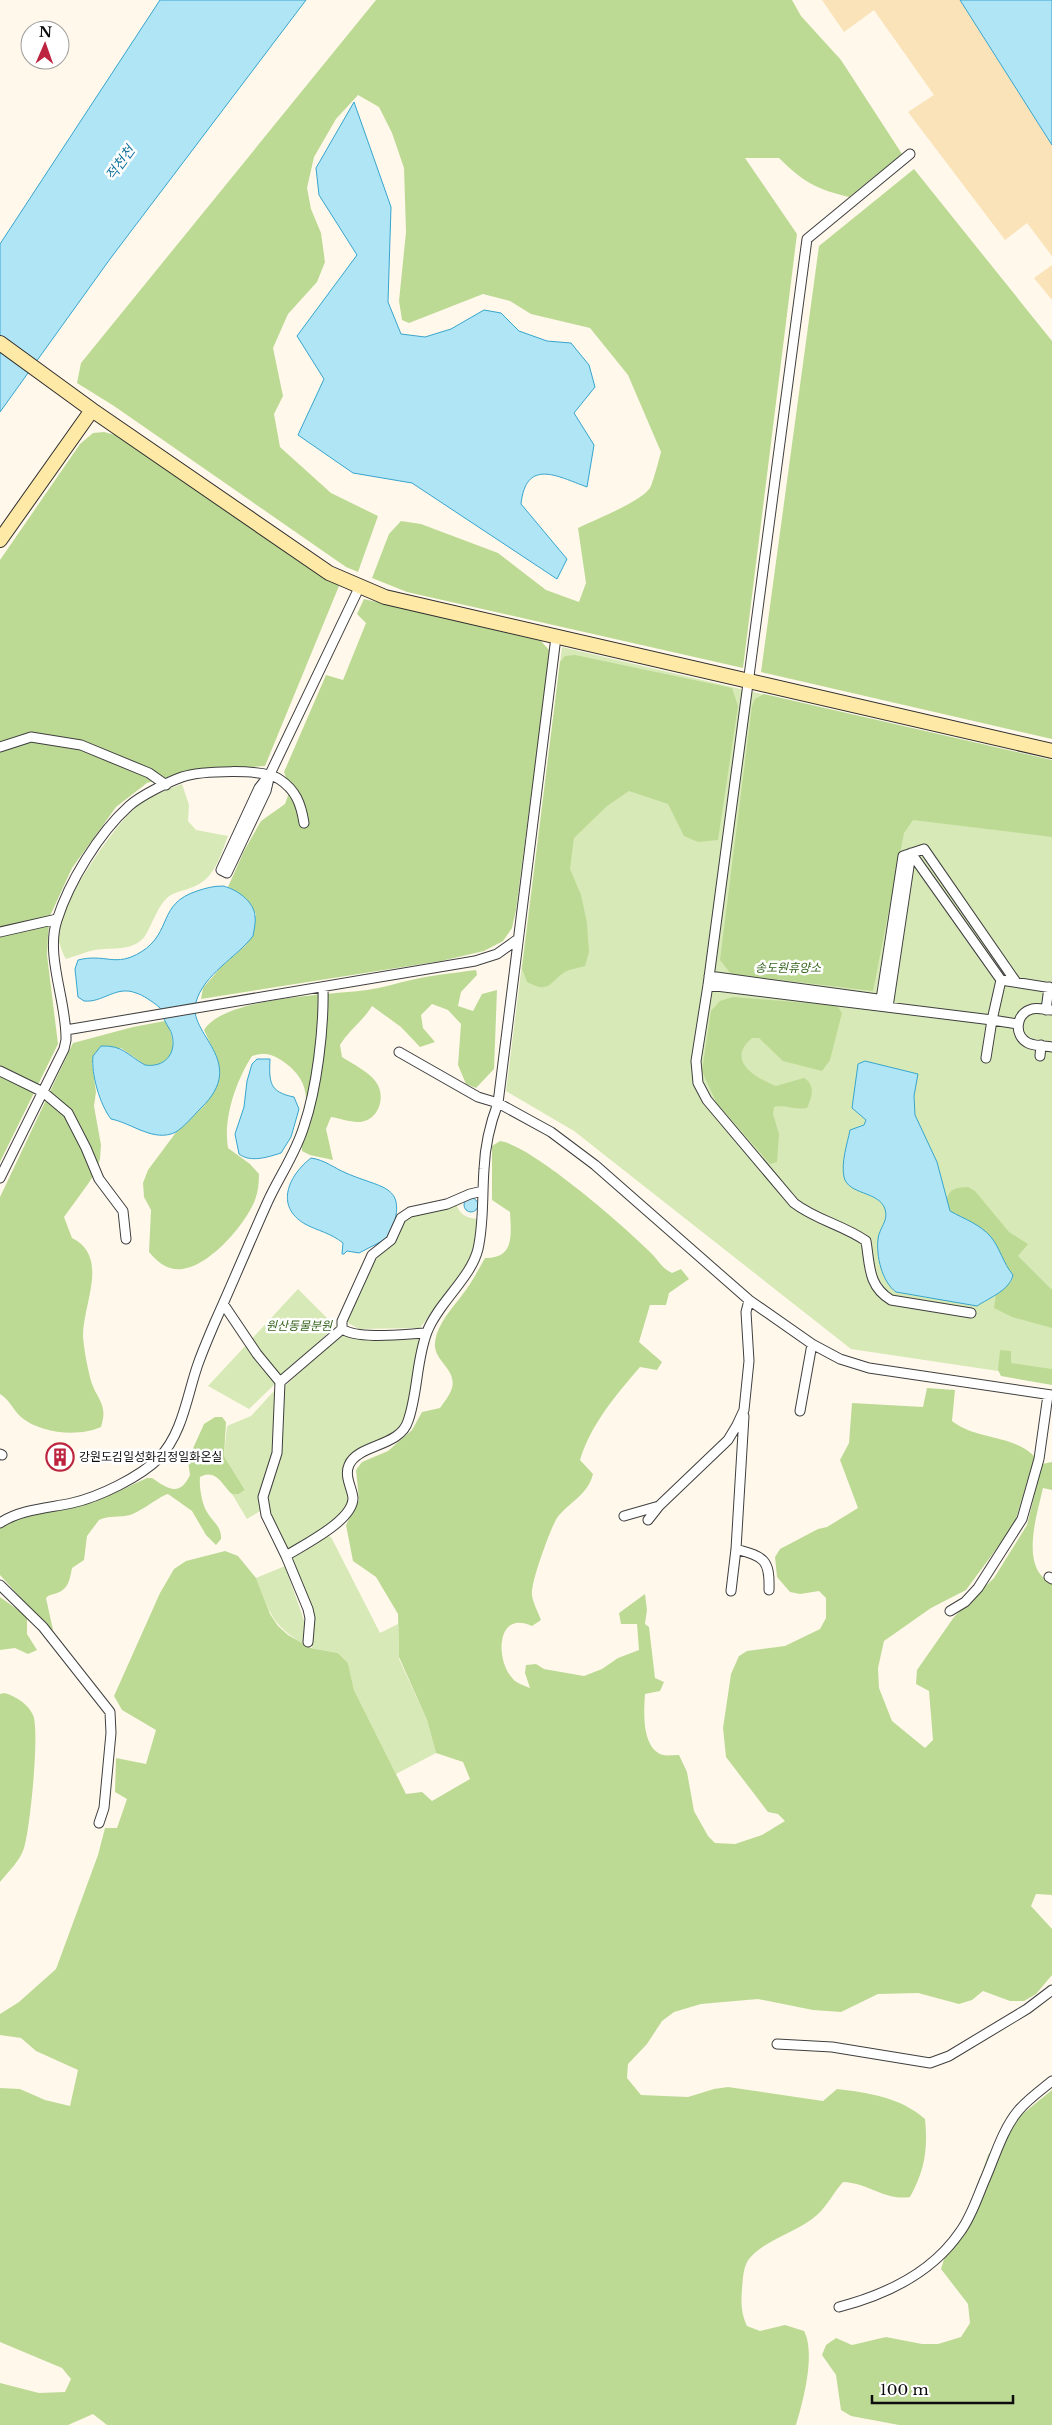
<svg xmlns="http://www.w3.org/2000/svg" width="1052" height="2425" viewBox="0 0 1052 2425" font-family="'Libre Baskerville','Noto Sans KR',serif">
	<rect width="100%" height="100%" fill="#fff8eb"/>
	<path fill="#d7e9b6" d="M562,647l490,115v617l-201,-30 -277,-218 -68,-40z
		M182,784l7,21 -1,16 8,9 32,6c-8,20 -13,43 -35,51 -7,3 -19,5 -25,10 -11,10 -15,26 -23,39 -12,16 -32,11 -50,14 -10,2 -19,6 -29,9 -4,-6 -8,-18 -8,-26 0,-26 56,-107 76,-124 13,-12 32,-19 48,-25z
		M456,1203c3,12 11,15 22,16l-3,24 -5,17 -50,68 -61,1 -11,-6 -1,-8c17,-35 31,-72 61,-98z
		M298,1289l37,37 -86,83 -41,-23z
		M340,1334l21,4h59l-14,79 -6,12 -49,28 -3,35 1,8 -3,8 -17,18 -38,22h-4l-20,-37 2,-16 10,-38 5,-67 1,-4z
		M274,1391c2,19 2,40 -1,59 -3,21 -16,39 -13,61l-13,8 -15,-25h7l6,-4 -21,-34 3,-30 24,-10z
		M327,1536l4,1 49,96 18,-9 1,35 28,61 9,33 -40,21 -42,-84 -6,-27 -10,-10 -26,-5 2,-34 -23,-53v-4z
		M285,1566l21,60 -2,18c-33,-19 -35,-33 -48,-66z"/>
	<path fill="#bdda95" d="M376,0h416l9,16 40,44 61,94 -53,43c-33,-8 -46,-15 -70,-39h-34l52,76 -54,434 -336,-76 -35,-14 17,-44 12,-13 20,3 77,29 48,37 33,12 7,-19 -8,-55c16,-8 66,-27 73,-42 4,-11 7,-23 10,-34l-33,-77 -38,-47 -59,-14 -21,-13 -27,-7 -74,29 -7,-3 -3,-19 7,-69 -2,-64 -12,-35 -13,-26 -21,-12 -22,24 -22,38 -7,31 4,21 10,24 4,29 -8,20 -29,32 -15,34 10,48 -9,18 6,33 51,46 47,23 -20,56 -12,-5 -232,-161 -37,-23 4,-20z
		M914,169l138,172v398l-291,-67 58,-426z
		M104,432l15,4 194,135 26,15 -74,180 -80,6 -38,11 -31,24 -44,61 -22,48 -2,19 -1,20 11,89 -58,118v-602l80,-116 13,-11z
		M364,599l177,42 9,10 -34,259 -4,18 -9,13 -19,10 -43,10 -240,38 2,-11 18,-21 25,-22 10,-31c-7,-12 -15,-21 -28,-27l16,-36 17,-30 24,-17 5,-14 -6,-18 42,-97 17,5 23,-57 -9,-9z
		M575,655l157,33 6,18 -20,134 -20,2 -14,-6 -16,-32 -39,-13 -22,15 -33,32 -4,31 11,26 6,28 2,29 -4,14c-6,2 -15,3 -20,6 -17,11 -15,22 -38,10l-5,-13 38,-307 5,-6z
		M764,694l288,66v77l-139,-17 -9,13 -31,158 -142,-17 -11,-14 32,-254 3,-7z
		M476,970l1,5 -16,17 -3,14 15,5 9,-17 15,-4 -3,79 -18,19 -10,-4 -8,-19 3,-41 -13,-14 -16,-6 -11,11 2,13 12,14 -15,5 -19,-20 -29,-21c-9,15 -23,24 -32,39l2,12c11,7 27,15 34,25 11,15 2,40 -18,40 -9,0 -19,-4 -27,-5l-5,12 7,31 -23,-5 -8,-4c-1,-37 18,-63 -18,-89 -12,-8 -19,-10 -32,-6 -16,25 -29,62 -24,92l22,16 9,10c0,9 -1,18 -4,26 -10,26 -54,78 -85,68 -9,-3 -15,-9 -21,-16l2,-42 -7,-13 -1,-14 5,-13 29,-39 28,-26 13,-45 -14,-30c20,-33 125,-35 163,-40 15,-2 30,-7 44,-10 21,-5 43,-7 65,-10z
		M733,997l98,8 7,2 4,6 -12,47 -8,11 -39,-10 -24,-23h-7c-27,23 4,40 24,48l28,-8c12,7 8,19 3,30 -12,2 -23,-4 -33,-1l-1,7 6,20 -2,28 -7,2 -54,-62 -14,-31 9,-60 9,-10z
		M165,1021c13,20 12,48 -20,44l-24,-17 -29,15 4,29 -2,14 7,39 -1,14 -4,13 -8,12 -24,33 8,21c38,19 11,65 11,98 1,13 4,29 7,41 5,22 19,25 11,50 -22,10 -60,7 -80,-10 -8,-7 -11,-17 -21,-23v-197l73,-154 60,-16z
		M500,1141c31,4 123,84 148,109 9,8 13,18 24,23l9,-4 8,10 -20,14 -3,12h-16l-11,37 23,20 -5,8 -17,-3c-24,28 -49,57 -60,93l13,14c-5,21 -24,28 -36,44 -6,9 -27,66 -25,77 1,8 6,17 9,25l-9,6c-36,-17 -37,35 -19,53 3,4 12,7 17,9l-5,-15 1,-8 10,-1 8,5 40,7 18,-7 16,-11 21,-8 -2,-26h-16l-2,-11 26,-19 2,16 -2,14 4,3 6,51 9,4 -4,9 -15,3c-1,17 -4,54 18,61 5,1 11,0 16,0l8,17 7,39 14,25 7,7 20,1 27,-9 23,-14 -7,-7 -10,-2 -42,-55 -3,-29 8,-54 8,-18 8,-5 38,-5 35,-17 6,-11v-20l-7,-7 -19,3 -10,-2 -13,-15 -2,-20 5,-8 38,-20 9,-2 31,-19 -18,-48 9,-17 3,-40 71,4 4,-19 28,2 -3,31c23,19 61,13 83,36l-21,68 -48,65 -35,18 -47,33 -6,27 1,20 13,33 33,27 8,-8 -4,-49 -13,-7 1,-14 37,-53 40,-39 33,-53 15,-61 10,-2v28l-9,-2c-6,27 -24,81 9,95v312l-16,-1 -5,12 21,23v46l-16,19 -12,7h-14l-27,-10 -11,9 -13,4 -41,-11 -40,1 -37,18 -28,-2 -55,-11 -57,5 -27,8 -12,9 -15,23 -19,20 -1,14 14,17 47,2 26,-8 14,-2 95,14 14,-12c32,4 63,8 88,30 3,30 0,51 -15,78 -25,4 -41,-14 -67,-15 -9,10 -16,24 -26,33 -19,17 -53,25 -68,44 -6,8 -6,20 -7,30 -1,14 -1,24 5,37l13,5 25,-6 19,6c12,22 -1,71 -8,94h-689l-14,-11 -25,11h-68v-42l39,10 26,-1 6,-13 -9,-11 -62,-26v-254l20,1 25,11 25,6 8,-36 -42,-19 -15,-13 -21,-3v-21l19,-12 37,-33 42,-114 7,-27h12l10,-29 -12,-7 1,-34 30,6 10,-34 -34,-20 -8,-14 46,-103 14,-24 12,-8 39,-10 13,5 18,22 14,36 8,12 10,9 23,13 27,5 10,10 6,27 52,104 16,-2 10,9 38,-22 -7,-17 -27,-9 -9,-33 -28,-63 -1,-43 -22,-37 -23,-16 -7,-36 13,-25 -3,-30 6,-8 26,-11 24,-21 10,-18 18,-4c4,-6 10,-13 12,-20 5,-19 -19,-27 -17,-45 2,-22 23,-40 35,-59 5,-8 10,-17 15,-26 30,0 26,-23 25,-46l-18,-12v-54z
		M968,1187l7,4 34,41 19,12 -10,12 34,34v38l-40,-11 -18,-9 2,-14 16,-13 1,-6 -11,-14 -51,-50 -5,-10c4,-13 9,-13 22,-14z
		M1000,1350l11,1v12l41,6v16l-51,-9 -3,-6z
		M215,1417h7l4,5 -2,34 21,34 -6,4h-7c-10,-9 -16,-26 -32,-17 -1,10 2,27 7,35 6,10 15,15 14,27l-5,6 -10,-10 -14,-24 -24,-17c-8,2 -26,17 -38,21 -10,3 -21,0 -31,5l-12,16 -3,24 -12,8c-2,10 -3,21 -15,25 -5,2 -7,1 -11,5l7,32 -5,-2 -48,-53v-47l17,-9 78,-17 52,-24h5c15,10 27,20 38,-3l-2,-14 2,-6 14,-31z
		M0,1597l25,18 2,4v15l10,16 -9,4 -13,-6 -15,2z
		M4,1693c12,3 24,11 29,22 7,15 -3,115 -9,133 -4,13 -16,24 -24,34v-188z
		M1052,2090v335h-153l-48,-9 -10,-6 -5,-35 -14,-20 4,-10 10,-7 16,7 34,-8 36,7h16l23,-7 9,-14 -2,-19 -27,-35 4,-13 15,-20 28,-81 32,-39z"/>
	<path fill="#fae3b8" d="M822,0h138l92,145v111l-25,-33 -22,17 -97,-128 26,-17 -60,-85 -30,22z
		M1052,265v35l-18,-22z"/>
	<path fill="#b0e5f6" stroke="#37a5cd" d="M160,0h146l-196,259 -110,153v-168z
		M960,0h92v145z
		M354,102l37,105 -3,95 13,32 24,3 26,-8 33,-19 17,3 18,18 28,10 24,2 18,22 6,22 -21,26 20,32 -7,42c-30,-11 -61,-29 -66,17l46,55 -10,20 -145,-96 -59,-10 -55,-38 26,-56 -27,-43 60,-81 -38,-60 -3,-27z
		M223,886c13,3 31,15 32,30 1,6 -1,14 -2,20 -17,22 -49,38 -57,66 -10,32 54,59 5,106 -8,8 -16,18 -25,24 -22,11 -44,-9 -65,-13 -11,-14 -20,-45 -18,-63l8,-10c22,-1 26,9 44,19 19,3 32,-11 27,-30 -1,-5 -5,-9 -7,-14 -2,-4 -2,-10 -6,-14 -6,-5 -16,-12 -23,-14 -20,-8 -33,10 -52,8l-6,-4 -3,-28 3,-9c28,-7 37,8 63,-8 32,-20 16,-48 56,-61 9,-3 16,-5 26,-5z
		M257,1059h13c-1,23 -1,33 24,38l5,12 -8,28 -10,16c-13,4 -30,10 -42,1l-4,-20 9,-27 3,-26 5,-17z
		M865,1061l53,13 -4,22 1,19 22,47 13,49c14,8 30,13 41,26 9,11 12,26 22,38 -3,15 -24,23 -36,31l-81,-14c-14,-10 -20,-36 -18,-53 1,-11 11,-18 7,-30 -6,-18 -37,-14 -41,-32 -3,-15 3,-32 6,-47l14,-5 2,-5 -14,-12 6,-44z
		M311,1158c14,2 23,10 35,15 39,17 63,11 44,64l-31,16 -12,-2 -3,3h-2l1,-11c-12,-10 -25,-12 -38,-19 -31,-18 -16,-49 6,-66z
		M464 1205a7 7 0 1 1 14 0a7 7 0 1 1-14 0Z"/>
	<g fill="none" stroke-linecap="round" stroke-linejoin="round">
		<g stroke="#3f3f3f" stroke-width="11">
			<path id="street" d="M910,154l-103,85 -99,746 -12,76 2,22 9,17 87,103c22,17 49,22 72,38 4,25 2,45 25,59l80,13
				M0,747l31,-10 50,8 68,28 17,12
				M270,774l-4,17 -39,82 -6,-3 38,-82 11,-14 89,-186
				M0,932l57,-13
				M709,976l176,24
				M708,985l284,35 9,-40 51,8
				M880,1006l23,-150 21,-7 92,133
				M888,1007l23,-154 90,127
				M1046,1010l3,-23
				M1052,1010c-6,0 -14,-3 -20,-1 -16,4 -19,26 -4,34 7,3 17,3 24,4
				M66,1030l409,-69 22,-7 21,-15
				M399,1052l79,45 20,6 53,29 44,33 154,135 63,44 28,15 29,9 183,27
				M1040,1056l1,-11
				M986,1058l6,-38 26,4
				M0,1071l43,21 25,21 18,35 13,31 24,32 3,28
				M0,1178l64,-129 2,-9c1,-38 -21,-84 -9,-120 12,-38 42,-87 72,-114 11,-10 39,-24 53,-29 18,-6 81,-9 97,2 17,11 22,25 25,44
				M224,1305l33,49 23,28 -3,71 -14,44 3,18 20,41c17,-11 67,-35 67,-58 -1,-10 -9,-22 -4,-33 9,-21 51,-18 59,-44 10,-28 8,-60 19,-89 11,-29 44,-54 51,-83 6,-27 4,-53 6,-80 1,-23 6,-45 14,-66l58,-466
				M342,1329v-8l30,-66 19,-15 10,-22 9,-6 37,-8 23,-10 13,-3
				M280,1382l62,-53c17,11 63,5 84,4
				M800,1411l12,-67
				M0,1454l2,1
				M624,1516l35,-10 69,-66 9,-15 7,-15 5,-49 -3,-49 3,-12
				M648,1520l11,-14
				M0,1523c21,-14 49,-15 72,-20 27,-6 68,-26 87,-45 24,-25 28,-63 39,-94 5,-14 11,-28 17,-42 18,-40 35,-81 53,-121 12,-26 28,-48 36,-75 13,-38 20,-98 19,-138
				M736,1549c28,8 34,10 33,41
				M286,1556l22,53 2,9 -2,24
				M1049,1577l3,2
				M0,1585l43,42 67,85 1,21 -7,75 -5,15
				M731,1591l5,-42 8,-133
				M950,1611l15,-9 13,-14 44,-69 17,-60 9,-64
				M777,2044l55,3 98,16 19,-7 78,-47 25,-19
				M839,2307c46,-12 93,-34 121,-75 12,-16 18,-37 26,-55 9,-21 17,-48 32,-66 9,-11 23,-21 34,-30"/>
		</g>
		<g stroke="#2e2e2e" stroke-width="16">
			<path id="secondary" d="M0,343l92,67 237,163 56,24 667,154
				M0,540l92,-130"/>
		</g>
		<use href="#street" stroke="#fff" stroke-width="9"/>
		<use href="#secondary" stroke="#ffe9a6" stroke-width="14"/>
	</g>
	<defs>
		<g id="building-ring" transform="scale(1.4375)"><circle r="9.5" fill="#fff" stroke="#bc2440" stroke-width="1.5"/><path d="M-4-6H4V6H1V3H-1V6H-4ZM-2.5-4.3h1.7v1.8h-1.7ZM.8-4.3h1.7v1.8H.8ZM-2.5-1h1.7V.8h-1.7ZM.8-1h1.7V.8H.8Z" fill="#bc2440"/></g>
	</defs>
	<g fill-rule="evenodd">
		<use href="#building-ring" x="60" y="1457"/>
	</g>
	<g text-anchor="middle" stroke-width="5" stroke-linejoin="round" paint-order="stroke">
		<g font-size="12" font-style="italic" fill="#35641d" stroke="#fff">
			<text x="788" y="972">송도원휴양소</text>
			<text x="299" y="1330">원산동물분원</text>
		</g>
		<g font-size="12" fill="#0c0c0c" stroke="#fff" text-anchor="start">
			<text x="79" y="1461">강원도김일성화김정일화온실</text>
		</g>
		<g font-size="14" font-style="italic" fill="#16749e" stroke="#fff">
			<text transform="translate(120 163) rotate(-54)" y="5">적천천</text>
		</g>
	</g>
	<g transform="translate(45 45) rotate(2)"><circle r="24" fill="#ffffff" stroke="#9e9e9e"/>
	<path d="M0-4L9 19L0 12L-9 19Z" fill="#bc2440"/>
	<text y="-8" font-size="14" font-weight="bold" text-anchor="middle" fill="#0c0c0c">N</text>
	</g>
	<path d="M872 2395v8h141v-8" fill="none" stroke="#0c0c0c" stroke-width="2.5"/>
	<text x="880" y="2395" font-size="15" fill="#0c0c0c" stroke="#ffffff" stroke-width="4" paint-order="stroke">100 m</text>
</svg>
